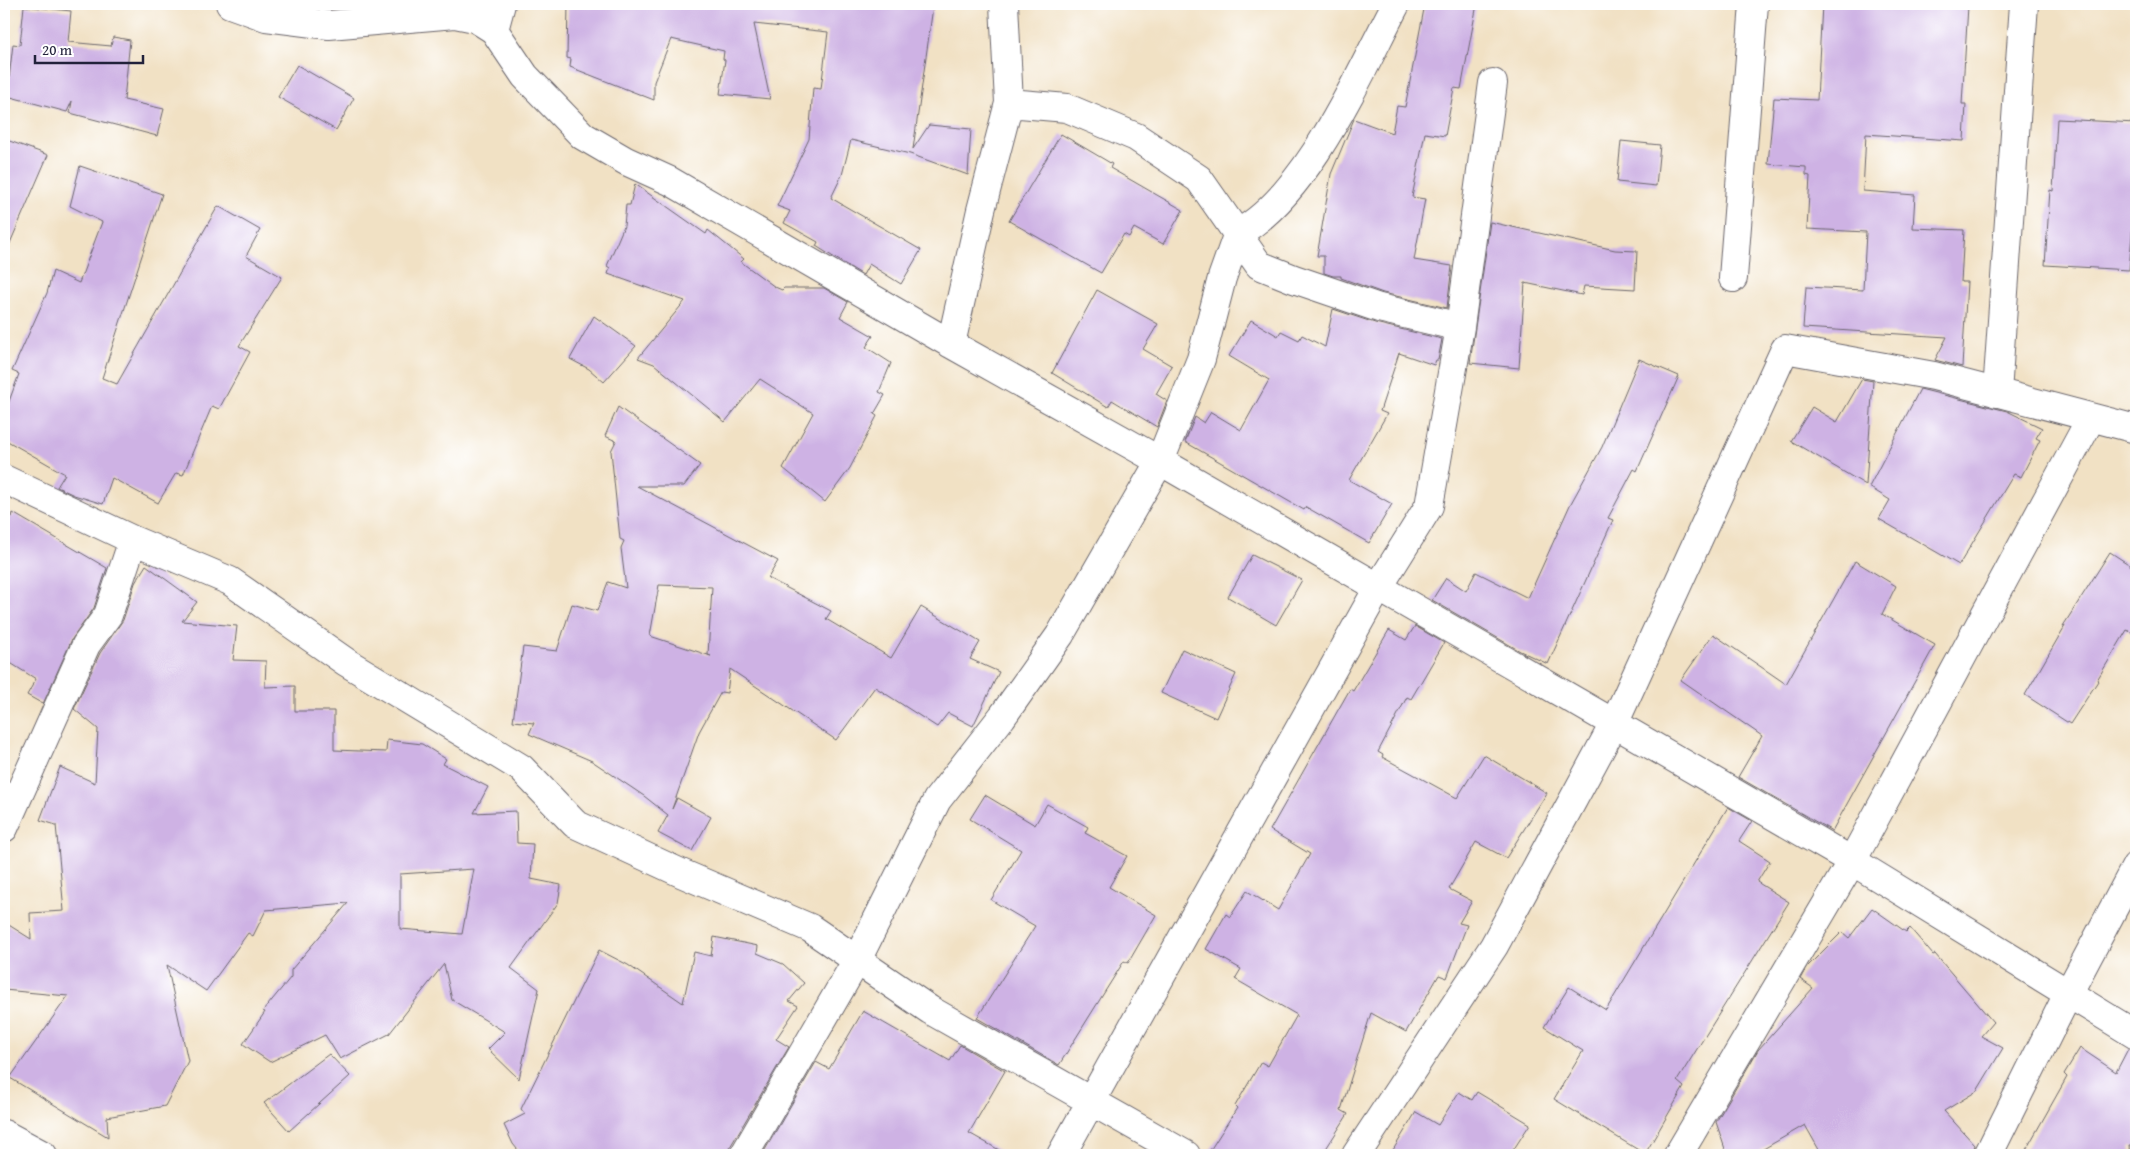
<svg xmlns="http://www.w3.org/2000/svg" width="2140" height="1159" viewBox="0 0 2140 1159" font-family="'Gentium Book Plus',serif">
	<rect width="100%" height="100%" fill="#fff"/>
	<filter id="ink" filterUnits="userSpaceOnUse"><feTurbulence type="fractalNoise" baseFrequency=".02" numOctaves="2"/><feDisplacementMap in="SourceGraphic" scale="10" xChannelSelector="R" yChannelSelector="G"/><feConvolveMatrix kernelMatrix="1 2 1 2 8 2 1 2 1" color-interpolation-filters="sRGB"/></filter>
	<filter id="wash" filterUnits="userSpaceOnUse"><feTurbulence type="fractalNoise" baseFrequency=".0096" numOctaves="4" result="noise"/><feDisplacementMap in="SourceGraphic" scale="20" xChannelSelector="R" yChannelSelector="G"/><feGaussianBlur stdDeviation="1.12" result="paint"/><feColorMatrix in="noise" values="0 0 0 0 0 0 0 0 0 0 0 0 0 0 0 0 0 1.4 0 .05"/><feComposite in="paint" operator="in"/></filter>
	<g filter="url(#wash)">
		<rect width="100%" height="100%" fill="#f1e1c4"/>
		<g id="blocks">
			<path fill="#ceb2e4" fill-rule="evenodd" d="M568,4h340l25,3 -20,142 16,-24 42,4 -3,46 -58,-21 -59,-14 -9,35 -11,23 90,52 -20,34 -32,-20 -6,11 -28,-17 -19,-12 2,-4 -34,-19 6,-12 -13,-5 32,-67 4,-51 8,1 7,-57 -74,-8 16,75 -50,-5 5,-34 -2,-1 1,-8 -53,-12 -17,43v18l-84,-33 1,-8 -4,-1z
				M1425,4h52l-16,85 -7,-1 -9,48 -20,-3 -13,64 13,2 -11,61 38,6 -5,42 -64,-15 -42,-15v-2h-8l-9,-3v-17h-7l14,-82 23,-55 38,14 5,-27 8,1z
				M1822,4l146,2 -6,98h4l-2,37 -98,-7 -3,57 52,4 -2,33 51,2 -3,52h6l-5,85 -27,-7 12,-23 -144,-9 3,-41 57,3 3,-58 -59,-3 3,-53 -4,-1v-8l-38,-3 6,-66 43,2z
				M24,6l47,5 -3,31 43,4 2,-9 17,3 -6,60 40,9 -7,27 -87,-23 2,-12 -5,11 -60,-16 6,-52 7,1z
				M297,65l57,33 -18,32 -58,-33z
				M2057,119l79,4v64l-7,83 -84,-5 5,-75 3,1z
				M1061,134l51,30 -2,4 73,42 -20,34 -29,-16 -5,9 -5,-3 -23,39 -92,-52z
				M4,139l44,16 -44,102z
				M1621,141l39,4 -4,41 -39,-4z
				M80,166l82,28 -60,184 15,6 101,-178 42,24 -14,26 36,21 -43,69 11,6 -31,57 -7,-3 -29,69 -7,-2 -18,30 -46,-25 -9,26 -29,-9 -17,-8 8,-13 -61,-35v-24l15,-41 -7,-3 35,-78 6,-22 26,12 23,-61 -32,-16z
				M635,184l71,50 2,-4 36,29 -3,3 34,25 7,3 2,-2h40l24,14 -8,15 33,19 -7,11 25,16 -12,29 6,3 -11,19 3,2 -27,52 -25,34 -42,-34 30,-55 -53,-34 -35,43 -71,-58 -16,-6 47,-57 -77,-27 2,-6 -3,-2 17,-40 2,-21h4z
				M1490,222l125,28 22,1 -2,38 -51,-3 -2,9 -57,-12 -6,85 -49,-5z
				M1097,290l61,34 -15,25 29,17 -16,28 11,7 -10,26 -45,-27 -4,7 -56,-34z
				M1333,309l42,14 67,16 -4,21h-2l-2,5 -35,-12 -19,58 7,3 -38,66 43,24 -23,39 -63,-36 -2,3 -119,-68 10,-25 9,6 7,-11 30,18 28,-50 -40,-24 22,-36 27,16 3,-5 18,9 3,-5 23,12z
				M594,316l42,30 -32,36 -15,-13 -19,-10z
				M1639,359l40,17 -42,95 -3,-2 -26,49 5,2 -65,144 -28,-13 -88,-51 14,-22 20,13 10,-19 52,26 42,-93 32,-58z
				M1862,379l11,2 -7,104 -75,-44 21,-34 25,15z
				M1920,389l87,22 35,17 -6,10 4,2 -19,37 -7,-3 -55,91 -80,-46 11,-19 -21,-13z
				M618,407l82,58 -16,21h-47l141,75 -10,17 63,33 -5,8 65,39 30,-51 59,35 -10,17 29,13 -26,54 -25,-13 -11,14 -62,-40 -39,53 -106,-71 -3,24 -6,-1 -22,40 -27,77 5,-11 34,19 -19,34 -34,-18 10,-18 -24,-19 -52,-35 -63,-27 5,-11 -21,-2 10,-74 34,4 15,-47 25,7 11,-29 18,6 -5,-40 3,-7 -4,-2 -9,-88 5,-10 -11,-5zM659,585l53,2 -4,68 3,1 -61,-20z
				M4,512l8,5 1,-4 94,55 -13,40 -22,31 -29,65 -16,-9 9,-16 -32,-20z
				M2110,552l26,17v66l-9,-5 -30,50 1,1 -28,43 -45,-29 40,-69h-2z
				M1252,555l50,25 -26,45 -48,-28z
				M1855,561l41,25 -14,28 53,31 -103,186 -94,-54 24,-41 -81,-56 32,-46 73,50z
				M146,565l51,37 -15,19 55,5 -4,34 33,1 -1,26 30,-1v25h39v39l52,2 1,-12 35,4 24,15 -3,5 45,23 -14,26 42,-2 1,32 16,1 -2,35 30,6 -3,18 -47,65 28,21 -20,90 -31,-30 17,-17 -53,-32 -8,-36 -55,70 -49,25 -15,-24 -55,27 -27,-18 22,-32 -2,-1 28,-34v-7l57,-67 -82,7 -13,26 -5,-3 -42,58 -39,-26 21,96 -23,45 -58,11 1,20 -98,-59 58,-82 -64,-6v-68l27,17 -1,-26 34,-2 -8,-86 -16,-5 20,-53 35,16 3,-54 -24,-20 26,-56 23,-33 12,-37zM474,869l-12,65 -62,-5v-55z
				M1415,626l29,17 -33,56 -4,-2 -29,55 5,3 -1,2 75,41 27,-43 63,38 -41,65 -30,-16 -27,47 23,12 -13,22 8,2 -20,53 -8,-3 -33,57 -35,-19 -30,97 7,4 -26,41h-115l30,-47 -2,-2 26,-44 7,4 29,-51 -62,-36 6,-10 -35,-20 20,-35 4,3 17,-26 31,19 32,-56 -40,-24 80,-141 3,2 36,-61 17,10z
				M1182,649l54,25 -20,44 -55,-25z
				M985,795l50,30 12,-21 41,23 -3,6 42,23 -18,31 47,28 -28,48 -4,-2 -65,104 -82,-47 58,-92 -44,-26 30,-50 -51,-31z
				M1728,807l24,14 -13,20 31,20 -13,21 32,20 -112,179 7,6 -39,67 -91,-55 29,-48 -39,-24 25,-40 37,23z
				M1872,908l34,24 4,-4 23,27 2,-1 58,68 -12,14 22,12 -26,43 -33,20 31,34 -3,10h-150l-17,-30 -52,30h-26l-11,-33 42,-72 55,-62 -13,-9 7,-12 35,-35 7,6z
				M714,937l44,9 -1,7 26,11 21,19 -15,18 9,5 -22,33 13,8 -59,100 -2,8h-206l-9,-11 -9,-19 21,-11 -4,-5 78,-159 29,15 55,38 11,-51 17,4z
				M863,1011l87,50 10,-16 45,26 -36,62 39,22h-246l54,-93 13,7z
				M2080,1048l36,24 12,-23 8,2v95h-6l1,9h-108l44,-78 -3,-3z
				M329,1054l21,22 -61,55 -25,-28z
				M1459,1092l13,8 5,-8 53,32 -20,31h-120l26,-43 22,13z"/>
		</g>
	</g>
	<g filter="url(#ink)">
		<use href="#blocks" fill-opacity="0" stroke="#6a656b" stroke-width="1"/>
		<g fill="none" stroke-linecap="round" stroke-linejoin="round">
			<g stroke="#6a656b" stroke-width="30">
				<path id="street" d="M230,4l36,13 63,8 126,-11 20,4 19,12 31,46 58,60 43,25 44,20 281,163 209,117 41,-102 21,-81 16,-45c70,-38 121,-159 158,-229
					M494,30l7,-26
					M1009,103l58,5 69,29 63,42 60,86 35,14 85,29 81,19 33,-244
					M1733,278l21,-274
					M951,344l30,-134 28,-107 -5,-99
					M1997,393l27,-389
					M4,479l129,61 97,41 116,81 175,106 54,56 106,49 129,55 120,82 256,145
					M4,828l82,-183 22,-30 25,-75
					M4,1134l39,21
					M744,1155l113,-195 80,-160 65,-83 58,-82 100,-174 692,400 284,174
					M1061,1155l317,-567 51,-82 31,-179
					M1356,1155l138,-209 120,-222 171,-375 149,27 202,53
					M1678,1155l174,-294 239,-443
					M1988,1155l80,-161 68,-128"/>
			</g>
			<use href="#street" stroke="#fff" stroke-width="28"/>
		</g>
	</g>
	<rect width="2140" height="1159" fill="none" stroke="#fff" stroke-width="20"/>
	<path d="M35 55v8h108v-8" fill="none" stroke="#22223b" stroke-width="2.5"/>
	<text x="42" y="55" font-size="15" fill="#22223b" stroke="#ffffff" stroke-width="4" paint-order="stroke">20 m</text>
</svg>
